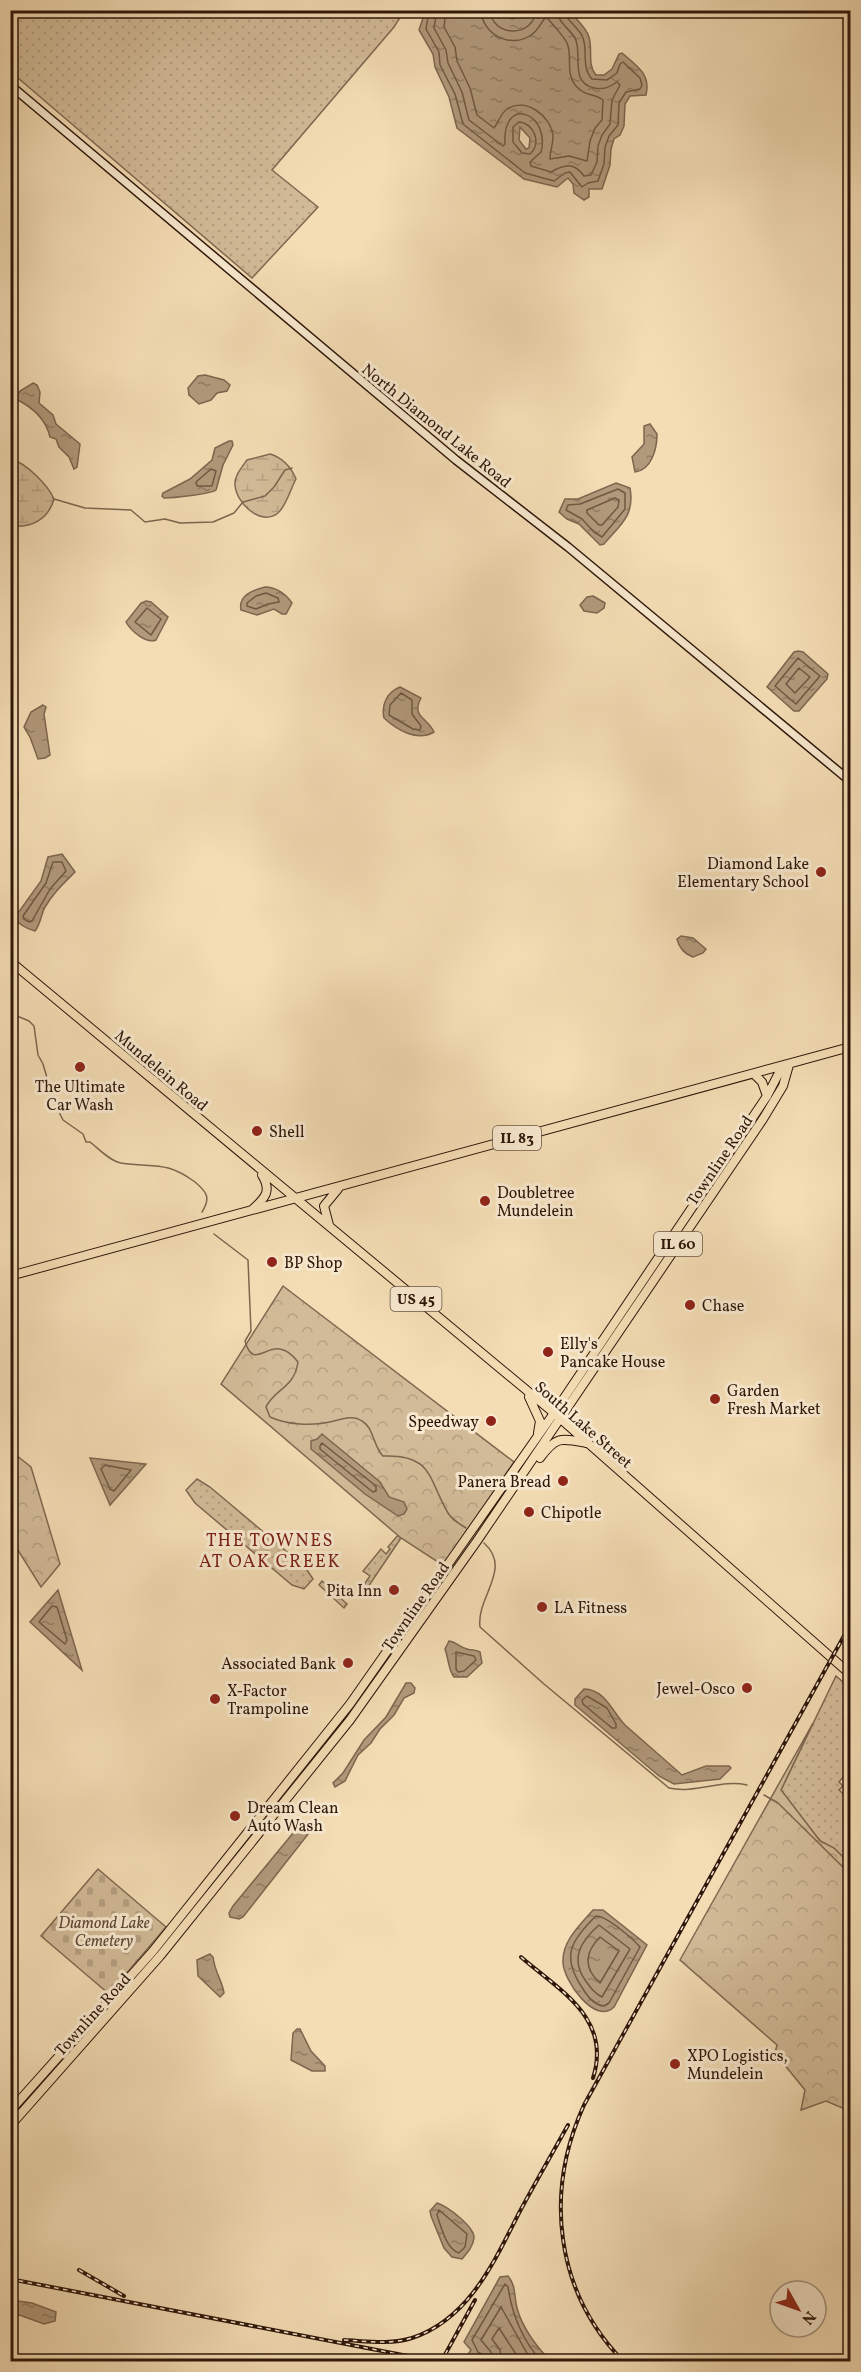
<svg xmlns="http://www.w3.org/2000/svg" width="861" height="2372" viewBox="0 0 861 2372" font-family="Vollkorn,serif">
	<defs>
		<pattern id="grass-dots" width="8" height="8" patternUnits="userSpaceOnUse" patternTransform="scale(1.5)"><rect width="8" height="8" fill="#d2bb98"/><path d="M2 2h.1M6 6h.1" fill="none" stroke="#b5a082" stroke-width="1.8" stroke-linecap="round"/></pattern>
		<pattern id="forest-crowns" width="20" height="18" patternUnits="userSpaceOnUse" patternTransform="scale(1.5)"><rect width="20" height="18" fill="#d2bb98"/><path d="M2 6a3 3 0 1 1 6 0M12 15a3 3 0 1 1 6 0" fill="none" stroke="#b5a082"/></pattern>
		<pattern id="wetland-marsh" width="20" height="14" patternUnits="userSpaceOnUse" patternTransform="scale(1.5)"><rect width="20" height="14" fill="#d2bb98"/><path d="M1 5h8M5 5V1M11 12h8M15 12V8" fill="none" stroke="#b5a082"/></pattern>
		<pattern id="cemetery-stones" width="16" height="16" patternUnits="userSpaceOnUse" patternTransform="scale(1.5)"><rect width="16" height="16" fill="#d2bb98"/><path d="M2 7V4a2 2 0 0 1 4 0v3zM10 15v-3a2 2 0 0 1 4 0v3z" fill="#b5a082"/></pattern>
		<pattern id="water-ripples" width="26" height="14" patternUnits="userSpaceOnUse" patternTransform="scale(1.5)"><rect width="26" height="14" fill="#b1997b"/><path d="M2 4q2-2 4 0t4 0M15 11q2-2 4 0t4 0" fill="none" stroke="#907c63"/></pattern>
	</defs>
	<rect width="100%" height="100%" fill="#f4ddb5"/>
	<filter id="stains"><feTurbulence type="fractalNoise" baseFrequency=".00333" numOctaves="4"/><feColorMatrix values="0 0 0 0 .2 0 0 0 0 .09 0 0 0 0 .02 0 0 0 .5 -.17"/></filter>
	<radialGradient id="worn" r=".72"><stop offset=".6" stop-color="#630" stop-opacity="0"/><stop offset="1" stop-color="#630" stop-opacity=".3"/></radialGradient>
	<path fill="url(#grass-dots)" stroke="#806851" stroke-width="1.5" d="M11,10h393v1l-10,16 -122,143 46,37 -66,71 -241,-206z
		M197,1479l13,8 95,80 8,12 -9,10 -12,-4 -97,-82 -9,-13z
		M398,1535l3,3 -35,52 -3,-4 7,-10 -7,-5 18,-22 5,5 4,-5 -2,-2z
		M322,1581l25,23 -3,4 -25,-23z
		M836,1676l14,12v81l-11,13 4,4 -4,4 11,10v64l-16,-16 -14,-7 -39,-51z"/>
	<path fill="url(#forest-crowns)" stroke="#806851" stroke-width="1.5" d="M283,1286l231,176 -70,104 -43,-28 -180,-154z
		M11,1451l20,16 29,97 -19,23 -30,-48z
		M813,1723l-32,67 39,51 14,7 16,16v254l-3,-1 -2,-8 -19,-8 -25,9 4,-20 -30,-37 2,-8 -97,-85z"/>
	<path fill="url(#wetland-marsh)" stroke="#806851" stroke-width="1.5" d="M270,454c13,4 21,13 26,25 -5,9 -10,27 -18,34 -17,14 -42,-10 -43,-28 -1,-9 7,-18 12,-25z
		M11,459c15,4 37,26 43,40 -6,21 -23,29 -43,27z"/>
	<path fill="url(#cemetery-stones)" stroke="#806851" stroke-width="1.5" d="M98,1869l68,58 -57,67 -68,-58z"/>
	<path fill="url(#water-ripples)" stroke="#7d654e" stroke-width="1.5" fill-rule="evenodd" d="M423,11h77l12,8 7,-2 5,-6h45c7,8 17,16 20,26 4,13 -2,28 7,38h8l8,-6 7,-15 3,-1c15,13 29,21 24,42l-16,1 -5,8 -1,22 -4,9 -6,4 -3,10 -1,16 -8,24h-13v8l-5,3 -10,-7 -1,-9 -5,-6 -11,9 -33,-8 -67,-51 -8,-31 -14,-30 -2,-13 -14,-24 5,-15zM520,127l10,11 -1,10 -3,1 -7,-9z
		M205,375l19,5 6,5 -3,6 -10,2 -6,7 -12,4 -10,-9 -1,-7 10,-12z
		M33,383l4,2 3,7 -1,11 14,12 3,9 24,20 -3,23 -3,2 -5,-12 -10,-10 -3,-8 -6,-2c-4,-18 -18,-30 -34,-38l4,-8z
		M650,424l7,10c0,14 -5,36 -22,38l-3,-15 12,-13v-18z
		M229,441h3l1,4 -10,20 -7,25c-5,4 -43,8 -52,8l-2,-2 1,-3 27,-14 22,-19 3,-12z
		M616,483l14,5c5,28 -10,37 -26,56l-4,1 -21,-21 -12,-5 -8,-7 6,-13h13z
		M265,587c11,0 21,7 27,16l-6,11h-4l-8,-5 -17,6 -16,-5c-3,-15 12,-20 24,-23z
		M593,596l12,7 -1,5 -7,5 -13,-2 -4,-6 7,-8z
		M146,601l5,1 17,15 -12,23c-10,4 -25,-9 -30,-18l15,-19z
		M798,651l5,1 25,22 -1,5 -28,32h-5l-27,-24 27,-35z
		M400,687l21,11c-10,19 6,19 13,34 -17,10 -37,-2 -50,-14 -3,-13 3,-26 16,-31z
		M43,705l3,2 -2,7 6,41 -5,3 -7,1 -8,-22 -6,-10 7,-15z
		M62,854l13,18c-11,11 -23,22 -31,37 -3,7 -4,16 -9,22 -7,-2 -16,-6 -19,-12l2,-6 23,-32 7,-24z
		M681,936l12,2 13,11 -3,4 -10,4c-8,-3 -14,-9 -16,-18z
		M322,1434l58,48 9,15 15,5 3,7 -3,5 -6,2 -33,-22 -54,-45v-8l6,-2z
		M90,1458l56,6 -36,41z
		M58,1590l24,80 -52,-48z
		M449,1641c8,1 11,7 18,8 5,2 8,0 13,3l2,11 -15,14h-13c-6,-8 -5,-17 -9,-28z
		M406,1683h5l4,5 -1,5 -10,5 -10,17 -14,14 -9,14 -13,12 -13,26 -10,6 -2,-4 10,-10 21,-33 22,-23z
		M584,1689c21,0 29,24 41,36l57,50 24,-9h23l2,2 -11,11 -46,5 -15,-8 -84,-71v-6z
		M304,1822l4,1 2,4 -1,6 -66,84 -4,2 -9,-2 -1,-4 4,-7 65,-79z
		M593,1910h10l44,35 -33,62c-19,19 -51,-27 -51,-45 -1,-21 17,-37 30,-52z
		M210,1954l3,3c2,16 9,23 11,36l-4,4 -22,-21 -1,-16z
		M297,2029h3l11,22 14,15v5h-13l-21,-11 2,-27z
		M437,2203c10,3 38,24 37,35 -1,9 -7,15 -12,21l-10,-2 -8,-9 -13,-32 -1,-5z
		M508,2276c8,9 6,20 9,32 5,19 20,40 34,53h-57l-27,-5 4,-6 -7,-8 36,-65z
		M11,2300l21,3 24,9 -1,9 -11,3 -33,-12z"/>
	<g fill="none" stroke-linecap="round" stroke-linejoin="round">
		<path stroke="#705842" stroke-width="1.5" d="M429,10l-3,19 13,23 1,13 15,29 8,30 62,49 29,8 11,-8 5,-1 12,15 6,-4 10,-2 6,-17 1,-17 4,-11 9,-11 1,-22 7,-11 14,-3 2,-4 -2,-7 -17,-16 -3,2 -3,9 -10,7 -15,-1c-11,-12 -4,-27 -9,-41 -4,-11 -17,-16 -18,-28
			M437,10l-3,18 12,22 2,13 14,29 7,28 34,26 2,-2c-3,-50 46,-31 36,8l-11,10 1,4 20,6c14,-8 23,-10 33,4l7,-1 6,-13 1,-16 4,-11 8,-11 2,-24 8,-15 -3,-3c-7,5 -13,8 -23,6 -25,-5 -11,-35 -19,-50 -6,-10 -17,-15 -18,-28
			M446,10l-2,17 11,20 2,14 13,27 7,27 17,13c5,-6 6,-14 13,-19 19,-12 44,7 46,27 0,8 -3,16 -3,23l19,-3 18,5 3,-20 5,-13 7,-8 1,-20c-9,-7 -18,-3 -28,-15 -10,-13 -2,-29 -8,-42 -2,-5 -17,-22 -21,-26 -5,5 -8,14 -15,18 -20,14 -49,0 -50,-25
			M490,10c2,28 44,28 46,0
			M519,122c15,1 23,21 11,32l-8,-1 -9,-11v-15z
			M211,469l5,2 -4,15h-15l-1,-4z
			M618,489l7,4v16l-23,28 -8,-5 -12,-13 -16,-9 2,-5 12,-1z
			M615,498l4,2 -1,7 -16,18h-3l-12,-12v-3z
			M266,593l12,5 1,4 -11,2 -12,5 -9,-3v-3l9,-7z
			M147,608l14,11 -10,16 -16,-13z
			M798,658l22,18 -24,28 -21,-18z
			M799,668l11,9 -15,16 -9,-9z
			M401,693l11,7v14l9,12 -1,4 -7,-1 -24,-14 1,-10z
			M53,862h9l4,9 -16,18 -18,32 -3,1 -5,-3 -1,-3 23,-33z
			M322,1443l54,43v5l-3,1 -4,-3 -49,-40v-3z
			M105,1465l26,5 -17,21 -4,-2 -9,-20z
			M52,1606l5,1 10,33 -2,4 -26,-22z
			M456,1652l18,4 2,4 -12,11 -6,1 -2,-3z
			M587,1696l20,12 9,16v4h-4l-29,-24 -1,-4z
			M596,1916c11,0 37,23 44,31l-31,56 -5,3c-10,-1 -16,-9 -21,-17 -22,-32 -13,-48 13,-73z
			M599,1925l31,24 -28,48c-8,-4 -12,-10 -17,-17 -15,-22 -4,-39 14,-55z
			M600,1937l19,14 -19,32c-17,-15 -15,-31 0,-46z
			M439,2210l28,24 -2,13 -6,6c-13,-4 -18,-27 -22,-38z
			M486,2362l-1,-6 -7,-4 -6,-12 33,-56 3,3c4,27 15,54 34,75
			M493,2362l-2,-10 -10,-12 20,-33 31,55
			M502,2362l-2,-12 -8,-11 7,-11 22,34"/>
		<path stroke="#7d654e" stroke-width="1.5" d="M54,499l31,9 46,2 14,12 20,-3 15,4 33,-1 21,-9 9,-11 22,-6 9,-9 11,-17 7,-2
			M10,746l2,6 4,3 2,42 -7,23 2,9 1,24 -4,5
			M10,1013l19,8 5,5 4,29 5,9 11,38 9,18 20,14 3,8h4c9,7 20,19 31,21 32,5 44,-3 74,19 12,10 16,16 7,30
			M214,1234l34,26 3,71 -6,10c10,36 27,-14 53,21 -4,27 -23,26 -32,45l4,10c17,8 42,9 60,5 10,-2 22,-8 32,-1 12,7 11,25 21,35 50,-2 45,23 65,57 4,7 12,11 18,15
			M484,1543c29,26 -8,54 -4,84l64,57 125,104c26,6 52,-9 78,-3
			M764,1795l14,8 72,71"/>
		<g stroke="#2e160a" stroke-width="10">
			<path id="secondary" d="M10,85l446,375 112,87 282,234"/>
		</g>
		<g stroke="#2e160a" stroke-width="10">
			<path id="primary" d="M10,961l544,452 296,261
				M755,1075l7,7 5,14
				M253,1209c12,-11 19,-18 9,-34
				M329,1225l-5,-19 14,-17
				M10,1276l840,-229
				M529,1397l11,24 -2,12
				M540,1458c16,-22 21,-20 46,-15
				M10,2111l143,-160 197,-247 204,-291 213,-317 15,-29
				M10,2126l150,-170 190,-236 127,-179 286,-422 20,-33 6,-21"/>
		</g>
		<use href="#secondary" stroke="#f8e9cf" stroke-width="7"/>
		<use href="#primary" stroke="#f4ddb5" stroke-width="8"/>
		<g stroke="#2e160a" stroke-width="4">
			<path id="rail" d="M521,1957c39,34 91,61 72,121
				M79,2270l45,26
				M10,2279l429,83
				M344,2340c22,1 46,5 68,-2 57,-19 82,-76 107,-125 16,-30 33,-59 49,-88
				M441,2362l34,-62
				M624,2362c-69,-70 -80,-169 -40,-257l266,-480"/>
		</g>
		<use href="#rail" stroke="#f8e9cf" stroke-width="1.5" stroke-dasharray="4.5" stroke-linecap="butt"/>
	</g>
	<g fill="#8f2418" stroke="#f8e9cf" stroke-width="2">
		<circle cx="821" cy="872" r="6"/>
		<circle cx="80" cy="1067" r="6"/>
		<circle cx="257" cy="1131" r="6"/>
		<circle cx="485" cy="1201" r="6"/>
		<circle cx="272" cy="1262" r="6"/>
		<circle cx="690" cy="1305" r="6"/>
		<circle cx="548" cy="1352" r="6"/>
		<circle cx="715" cy="1399" r="6"/>
		<circle cx="491" cy="1421" r="6"/>
		<circle cx="563" cy="1481" r="6"/>
		<circle cx="529" cy="1512" r="6"/>
		<circle cx="394" cy="1590" r="6"/>
		<circle cx="542" cy="1607" r="6"/>
		<circle cx="348" cy="1663" r="6"/>
		<circle cx="747" cy="1688" r="6"/>
		<circle cx="215" cy="1699" r="6"/>
		<circle cx="235" cy="1816" r="6"/>
		<circle cx="675" cy="2064" r="6"/>
	</g>
	<g text-anchor="middle" stroke-width="6" stroke-linejoin="round" paint-order="stroke">
		<g fill="#f8e9cf" stroke="#6b5545" stroke-width="1.5">
			<rect x="493" y="1126" width="48" height="24" rx="4.5"/>
			<rect x="654" y="1232" width="48" height="24" rx="4.5"/>
			<rect x="390.5" y="1287" width="51" height="24" rx="4.5"/>
		</g>
		<g font-size="15" font-weight="bold" fill="#2e160a">
			<text x="517" y="1143">IL 83</text>
			<text x="678" y="1249">IL 60</text>
			<text x="416" y="1304">US 45</text>
		</g>
		<g font-size="16" fill="#2e160a" stroke="#f8e9cf">
			<text transform="translate(437 425) rotate(39)" y="6">North Diamond Lake Road</text>
			<text transform="translate(162 1070) rotate(40)" y="6">Mundelein Road</text>
			<text transform="translate(719 1160) rotate(-56)" y="6">Townline Road</text>
			<text transform="translate(584 1424) rotate(41)" y="6">South Lake Street</text>
			<text transform="translate(415 1606) rotate(-55)" y="6">Townline Road</text>
			<text transform="translate(92 2014) rotate(-48)" y="6">Townline Road</text>
		</g>
		<g font-size="16" fill="#2e160a" stroke="#f8e9cf" text-anchor="start">
			<text x="809" y="869" text-anchor="end">Diamond Lake<tspan x="809" dy="18">Elementary School</tspan></text>
			<text x="80" y="1092" text-anchor="middle">The Ultimate<tspan x="80" dy="18">Car Wash</tspan></text>
			<text x="269" y="1137">Shell</text>
			<text x="497" y="1198">Doubletree<tspan x="497" dy="18">Mundelein</tspan></text>
			<text x="284" y="1268">BP Shop</text>
			<text x="702" y="1311">Chase</text>
			<text x="560" y="1349">Elly's<tspan x="560" dy="18">Pancake House</tspan></text>
			<text x="727" y="1396">Garden<tspan x="727" dy="18">Fresh Market</tspan></text>
			<text x="479" y="1427" text-anchor="end">Speedway</text>
			<text x="551" y="1487" text-anchor="end">Panera Bread</text>
			<text x="541" y="1518">Chipotle</text>
			<text x="382" y="1596" text-anchor="end">Pita Inn</text>
			<text x="554" y="1613">LA Fitness</text>
			<text x="336" y="1669" text-anchor="end">Associated Bank</text>
			<text x="735" y="1694" text-anchor="end">Jewel-Osco</text>
			<text x="227" y="1696">X-Factor<tspan x="227" dy="18">Trampoline</tspan></text>
			<text x="247" y="1813">Dream Clean<tspan x="247" dy="18">Auto Wash</tspan></text>
			<text x="687" y="2061">XPO Logistics,<tspan x="687" dy="18">Mundelein</tspan></text>
		</g>
		<g font-size="16" font-style="italic" fill="#5f4835" stroke="#f8e9cf">
			<text x="104" y="1928">Diamond Lake<tspan x="104" dy="18">Cemetery</tspan></text>
		</g>
		<g font-size="18" letter-spacing="1.5" fill="#7a1f14" stroke="#f8e9cf">
			<text x="270" y="1546">THE TOWNES<tspan x="270" dy="21">AT OAK CREEK</tspan></text>
		</g>
	</g>
	<rect width="861" height="2372" fill="none" stroke="#f4ddb5" stroke-width="36"/>
	<rect x="12" y="12" width="837" height="2348" fill="none" stroke="#2e160a" stroke-width="3"/>
	<rect x="18" y="18" width="825" height="2336" fill="none" stroke="#2e160a" stroke-width="1.5"/>
	<g transform="translate(798 2309) rotate(130)"><circle r="28" fill="#f8e9cf" stroke="#a79580" stroke-width="1.5"/>
	<path d="M0-4.5L10 22L0 15L-10 22Z" fill="#8f2418"/>
	<text y="-9" font-size="16" font-weight="bold" text-anchor="middle" fill="#2e160a">N</text>
	</g>
	<rect width="100%" height="100%" filter="url(#stains)"/>
	<rect width="100%" height="100%" fill="url(#worn)"/>
</svg>
